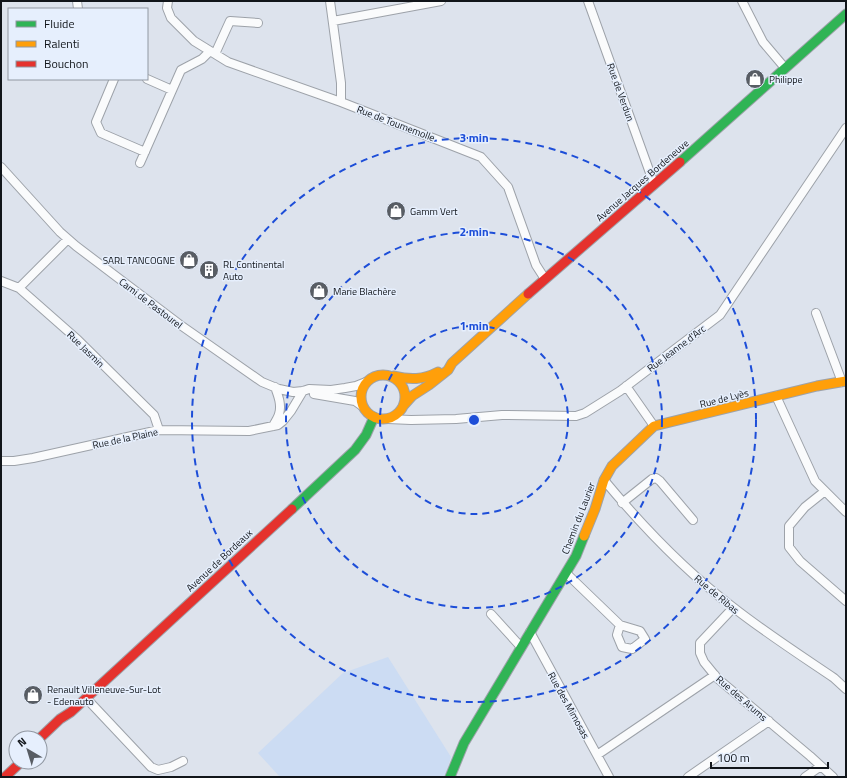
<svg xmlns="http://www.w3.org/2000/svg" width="847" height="778" viewBox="0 0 847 778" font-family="'Titillium Web',sans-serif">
	<rect width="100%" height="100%" fill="#dde3ed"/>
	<path fill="#ccdcf3" d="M388,657l63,100 -6,20h-165l-22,-24 85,-80z"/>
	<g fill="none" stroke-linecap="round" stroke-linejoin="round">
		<g stroke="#9da2a9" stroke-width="10">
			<path id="street" d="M77,1l1,8
				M168,1l-1,7 4,10 23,23 34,21 113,40
				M330,1l11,82v19l140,55 27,30 28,78 9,14
				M588,1l66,183
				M742,1l21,41 22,26
				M333,21l108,-20
				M215,54l15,-33 28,2
				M114,79l-18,43 5,11 44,19
				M147,79l25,11
				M140,163l41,-93 21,-11 8,-8
				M1,167l59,65 16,14 103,78 83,58 17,7 14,3 10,-1 6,-2 22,1 14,-2 11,-2 10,-4
				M1,281l18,7 59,52 76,75 5,15
				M19,288l49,-49
				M816,313l26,69
				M626,386l28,40
				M314,394l41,7 7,5
				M776,396l39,85 31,31
				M388,419l23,1 45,-1 46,-4 74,1 9,-3 35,-22 100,-76 126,-187
				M273,426c2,-4 5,-8 6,-12 3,-9 -1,-19 -4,-27
				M1,461h13l19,-3 126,-28 90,1 29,-6 5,-4 8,-10 12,-20
				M604,480c39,47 81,91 130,128 32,25 66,47 100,70l12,11
				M825,491l-20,16 -16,19v21l11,14 46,40
				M622,503l30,-24 4,-1 4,3 33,39
				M566,573l54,52 20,6 5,8 -13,10 -10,-2 -5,-12 3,-10
				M733,608l-33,35v10l4,9 13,16 93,78 23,21
				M491,614l30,33
				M530,632l79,145
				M86,698l65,69 7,3 13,-3 12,-6
				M597,755l118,-80
				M688,777l81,-56
				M805,777l16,-11"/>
		</g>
		<g stroke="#9da2a9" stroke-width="11">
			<path id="fast" d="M680,162l166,-148
				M292,509l63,-59 11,-15 8,-18
				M450,777l14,-34 112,-187 8,-20"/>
		</g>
		<g stroke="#9da2a9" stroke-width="11">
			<path id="slow" d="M361 397a22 22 0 1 1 44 0a22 22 0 1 1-44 0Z
				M394,376c16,4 29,4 44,-4
				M403,406l9,-10 17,-11 19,-15 4,-7 76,-69
				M584,536l11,-27 9,-29 8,-14 42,-40 163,-40 29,-5"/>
		</g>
		<g stroke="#9da2a9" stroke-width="11">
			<path id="jam" d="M528,294l152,-132
				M40,738l20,-19 11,-7 221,-203
				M5,777l16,-15"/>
		</g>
		<use href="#street" stroke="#fafbfc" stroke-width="8"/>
		<use href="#fast" stroke="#30b455" stroke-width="9"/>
		<use href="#slow" stroke="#ff9f0a" stroke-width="9"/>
		<use href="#jam" stroke="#e5322d" stroke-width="9"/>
	</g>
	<g fill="none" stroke="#1d4ed8" stroke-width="2" stroke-dasharray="7 5">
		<circle cx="474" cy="420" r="94"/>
		<circle cx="474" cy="420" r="188"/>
		<circle cx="474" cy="420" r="282"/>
	</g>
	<defs>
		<g id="shop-disc" transform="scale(1)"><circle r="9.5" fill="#585d64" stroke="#e6effd"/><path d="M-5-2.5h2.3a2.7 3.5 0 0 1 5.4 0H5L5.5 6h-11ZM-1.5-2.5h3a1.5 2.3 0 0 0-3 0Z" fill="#fff"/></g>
		<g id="building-disc" transform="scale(1)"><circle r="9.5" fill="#585d64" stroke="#e6effd"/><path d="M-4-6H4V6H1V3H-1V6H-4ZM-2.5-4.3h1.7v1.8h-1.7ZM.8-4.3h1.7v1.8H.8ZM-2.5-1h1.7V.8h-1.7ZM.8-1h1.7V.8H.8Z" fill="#fff"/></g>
	</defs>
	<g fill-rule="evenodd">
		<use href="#shop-disc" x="755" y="79"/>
		<use href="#shop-disc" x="396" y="211"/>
		<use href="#shop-disc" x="189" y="260"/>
		<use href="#building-disc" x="209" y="270"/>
		<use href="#shop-disc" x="319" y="291"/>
		<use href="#shop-disc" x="33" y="695"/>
	</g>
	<g text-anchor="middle" stroke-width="3" stroke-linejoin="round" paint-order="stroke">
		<g font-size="10" fill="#11151a" stroke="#e6effd" text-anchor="start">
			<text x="769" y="83">Philippe</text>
			<text x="410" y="215">Gamm Vert</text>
			<text x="175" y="264" text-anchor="end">SARL TANCOGNE</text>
			<text x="223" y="268">RL Continental<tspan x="223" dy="12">Auto</tspan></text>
			<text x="333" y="295">Marie Blachère</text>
			<text x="47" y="693">Renault Villeneuve-Sur-Lot<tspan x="47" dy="12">- Edenauto</tspan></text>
		</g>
		<g font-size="10" fill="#11151a" stroke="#e6effd">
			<text transform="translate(621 92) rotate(70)" y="4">Rue de Verdun</text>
			<text transform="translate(396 123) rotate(21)" y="4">Rue de Toumemolle</text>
			<text transform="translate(642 180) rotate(-41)" y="4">Avenue Jacques Bordeneuve</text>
			<text transform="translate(151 303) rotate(37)" y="4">Cami de Pastourel</text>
			<text transform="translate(676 348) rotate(-37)" y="4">Rue Jeanne d'Arc</text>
			<text transform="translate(86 349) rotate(44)" y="4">Rue Jasmin</text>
			<text transform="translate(724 398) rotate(-14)" y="4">Rue de Lyès</text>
			<text transform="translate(125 438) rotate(-12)" y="4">Rue de la Plaine</text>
			<text transform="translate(578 518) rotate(-69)" y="4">Chemin du Laurier</text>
			<text transform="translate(219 560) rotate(-43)" y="4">Avenue de Bordeaux</text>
			<text transform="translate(717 594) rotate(40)" y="4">Rue de Ribas</text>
			<text transform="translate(742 698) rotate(41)" y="4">Rue des Arums</text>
			<text transform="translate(569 705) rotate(61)" y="4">Rue des Mimosas</text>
		</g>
	</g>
	<circle cx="474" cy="420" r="6" fill="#1d4ed8" stroke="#e6effd" stroke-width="2"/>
	<g font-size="12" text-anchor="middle" font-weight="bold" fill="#1d4ed8" stroke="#e6effd" stroke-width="3" stroke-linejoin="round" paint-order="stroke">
		<text x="474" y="142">3 min</text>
		<text x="474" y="236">2 min</text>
		<text x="474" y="330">1 min</text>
	</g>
	<rect width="847" height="778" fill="none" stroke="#11151a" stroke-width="4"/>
	<rect x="8" y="8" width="140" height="72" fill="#e6effd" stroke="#9198a2"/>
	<rect x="16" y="21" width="20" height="6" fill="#30b455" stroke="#9198a2"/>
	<text x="44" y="28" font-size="12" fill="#11151a">Fluide</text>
	<rect x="16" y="41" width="20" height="6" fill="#ff9f0a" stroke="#9198a2"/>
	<text x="44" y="48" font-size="12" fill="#11151a">Ralenti</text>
	<rect x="16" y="61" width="20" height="6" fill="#e5322d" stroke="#9198a2"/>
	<text x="44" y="68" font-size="12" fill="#11151a">Bouchon</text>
	<g transform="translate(28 750) rotate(322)"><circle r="19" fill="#e6effd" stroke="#9198a2"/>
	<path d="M0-3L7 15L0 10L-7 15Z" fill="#585d64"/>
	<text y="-6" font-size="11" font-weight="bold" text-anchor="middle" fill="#11151a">N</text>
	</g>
	<path d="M711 762v6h117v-6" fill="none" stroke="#11151a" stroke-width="2"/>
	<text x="717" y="762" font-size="12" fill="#11151a" stroke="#e6effd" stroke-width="3" paint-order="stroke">100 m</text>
</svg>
